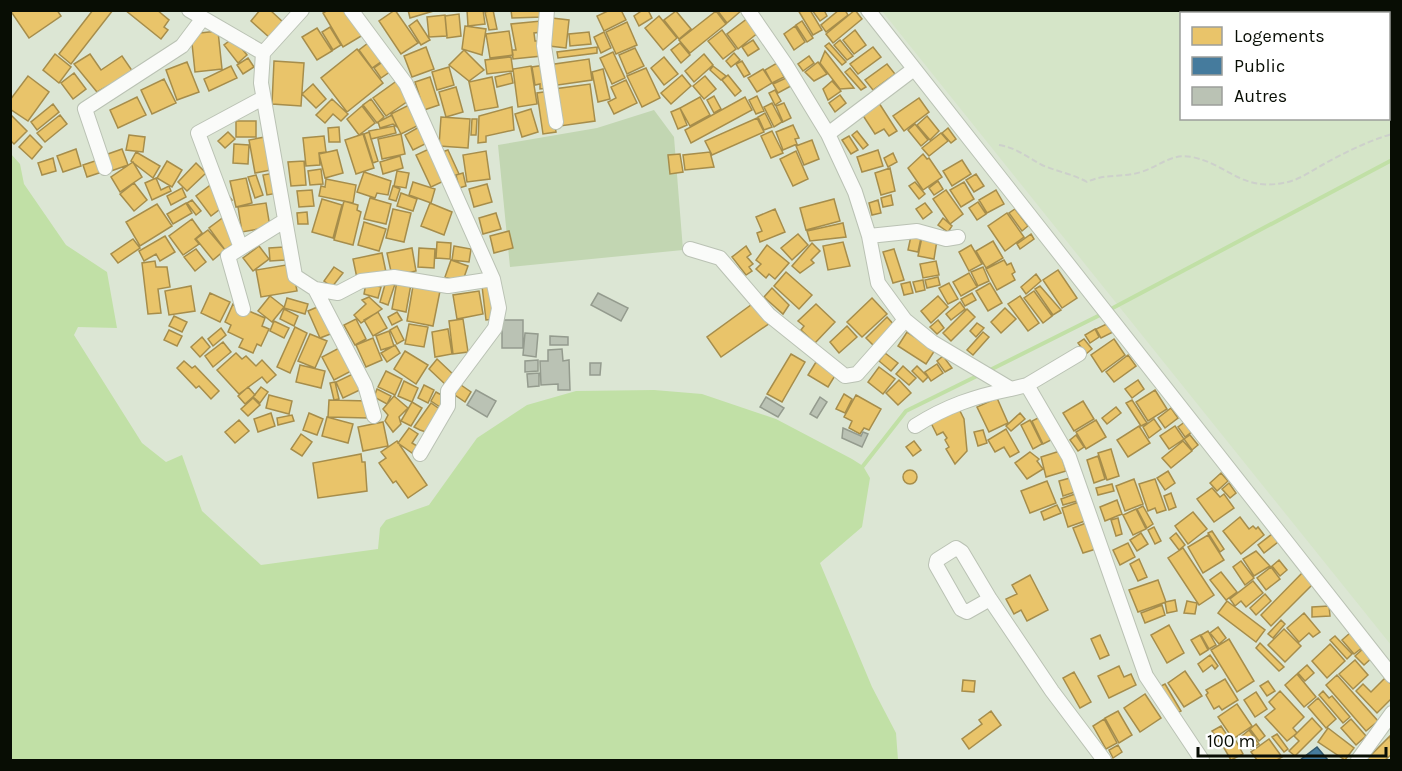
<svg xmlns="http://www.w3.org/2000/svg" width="1402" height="771" viewBox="0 0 1402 771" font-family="Karla,sans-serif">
	<rect width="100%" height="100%" fill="#dce6d4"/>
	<path fill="#d5e5c8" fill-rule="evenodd" d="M882,11h509v634l-282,-351zM1182,14h206v104h-206z"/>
	<path fill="#c2d6b2" d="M654,110l20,27 9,113 -173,17 -12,-122 99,-17z"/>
	<path fill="#c1e0a6" d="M11,154l9,10 4,20 42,61 41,27 10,56 -39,-1 -4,8 68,108 24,19 16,-7 20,56 59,54 117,-16 2,-21 6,-8 43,-15 48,-67 50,-33 49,-14 78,-1 48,4 74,25 76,40 11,7 7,12 -8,49 -42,36 52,124 24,46 2,27h-887z"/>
	<path fill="#e9c46a" stroke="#a68d4b" stroke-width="1.5" d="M10,10h47l4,6 -32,22z
		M93,10h20l-42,54 -12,-10z
		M125,10h32l12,10 -5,7 4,3 -7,9z
		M260,10h10l14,13 -14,15 -19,-17z
		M328,10h20l15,25 -20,12 -20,-34z
		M395,10l23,33 -17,11 -22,-33z
		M408,10h29l-27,8z
		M467,10h16l2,14 -17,2z
		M493,10l4,19 -8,1 -4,-18z
		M511,10h32v7l-31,1z
		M610,10h11l5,10 -22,11 -7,-15z
		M643,10h5l4,8 -13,8 -5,-10z
		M717,10h25l-15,13z
		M798,10h12l12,20 -9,5z
		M812,10h12l3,6 -7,5z
		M839,10h6l3,5 -22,17 -5,-7z
		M855,10l7,9 -29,24 -7,-9z
		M676,11l15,18 -12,10 -15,-19z
		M716,11l10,13 -36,29 -11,-13z
		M459,14l2,22 -14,2 -2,-22z
		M445,15l2,21 -18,1 -2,-20z
		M659,16l18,22 -14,12 -18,-22z
		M552,18l17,2 -3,28 -17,-2z
		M748,18l11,14 -21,17 -11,-15z
		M417,20l13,20 -9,5 -12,-19z
		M541,21l1,11 -8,1 1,8h6l1,15 -29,3 -1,-9h4l-5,-26z
		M802,21l11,17 -6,4 -11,-17z
		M627,22l10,23 -21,9 -10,-22z
		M465,26l21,3 -4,26 -20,-6z
		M795,26l10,16 -11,8 -10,-16z
		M330,27l11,18 -8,5 -11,-18z
		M317,28l15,23 -15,9 -15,-23z
		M722,30l14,19 -13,10 -15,-18z
		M855,30l11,15 -12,9 -11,-14z
		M218,31l4,38 -27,3 -4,-38z
		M509,31l4,24 -23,3 -4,-24z
		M589,32l2,12 -21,2 -1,-12z
		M604,32l7,16 -10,5 -7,-16z
		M233,38l14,17 -9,8 -14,-18z
		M372,40l13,19 -13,9 -13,-18z
		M753,40l6,9 -11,7 -6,-9z
		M840,40l13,16 -6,4 -13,-15z
		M680,43l10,12 -9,8 -10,-13z
		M829,43l17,19 -4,3 -17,-19z
		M426,47l8,22 -22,8 -8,-21z
		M597,47v6l-39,5 -1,-6z
		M873,47l8,10 -23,17 -8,-10z
		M635,48l9,18 -17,8 -8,-19z
		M357,49l26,34 -36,29 -26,-34z
		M464,50l20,20 -15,11 -20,-16z
		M825,51l29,37 -14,1 -20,-26z
		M613,52l12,26 -13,6 -12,-26z
		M734,53l6,7 -9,7 -5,-6z
		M55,54l16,13 -12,16 -16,-13z
		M90,54l11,16 21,-14 11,16 -36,20 -23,-28z
		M704,54l9,11 -19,17 -9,-11z
		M809,56l5,7 -11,8 -5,-7z
		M511,57l2,14 -26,3 -2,-14z
		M664,57l14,17 -14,11 -13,-17z
		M248,58l6,9 -11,7 -6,-9z
		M387,59l7,10 -13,9 -7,-10z
		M589,59l3,21 -41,6 -3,-21z
		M274,61l30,2 -3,43 -29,-2z
		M742,61l8,13 -6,3 -8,-13z
		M187,62l12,30 -22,8 -11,-30z
		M818,62l9,12 -13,7 -9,-9z
		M777,63l7,14 -12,6 -7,-13z
		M887,64l8,10 -22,16 -8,-10z
		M545,65l4,23 -9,1v-5l-5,1 -3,-18z
		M231,66l6,12 -28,13 -5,-12z
		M531,66l6,38 -19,3 -5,-38z
		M713,66l13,10 -5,4 -11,-10z
		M449,67l5,18 -17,5 -5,-18z
		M646,68l14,30 -18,9 -15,-31z
		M850,68l16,19 -5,3 -16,-18z
		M603,69l7,30 -12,3 -6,-30z
		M763,69l9,14 -15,9 -9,-14z
		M74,73l12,16 -13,10 -12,-16z
		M511,73l2,10 -16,4 -2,-10z
		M682,75l9,11 -20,18 -10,-11z
		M728,75l13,16 -6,5 -13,-16z
		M28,76l21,16 -21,29 -18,-12v-9z
		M705,76l11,13 -12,10 -11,-13z
		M430,77l9,28 -15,5 -9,-28z
		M492,77l6,30 -23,4 -6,-29z
		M786,78l5,8 -13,7 -5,-9z
		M164,79l12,24 -24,11 -11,-24z
		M398,80l13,19 -25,17 -13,-18z
		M626,80l11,23 -23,11 -6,-12 8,-4 -5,-11z
		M832,81l9,10 -13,9 -5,-11z
		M313,84l13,15 -10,9 -14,-14z
		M590,84l5,37 -35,5 -6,-37z
		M456,87l7,25 -17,5 -7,-25z
		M775,90l6,11 -6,4 -6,-12z
		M550,91l6,41 -13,2 -6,-41z
		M840,95l6,8 -11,9 -6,-9z
		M714,96l7,13 -7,4 -7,-13z
		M757,96l7,15 -8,3 -7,-14z
		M137,97l9,18 -28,13 -8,-18z
		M700,97l10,18 -20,11 -10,-18z
		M745,97l7,13 -61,33 -6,-13z
		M919,98l10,14 -25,19 -11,-15z
		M332,99l16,15 -7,7 -8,-7 -8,9 -9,-8z
		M371,99l13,18 -7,6 -14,-18z
		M772,103l10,19 -8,5 -10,-20z
		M784,103l7,15 -8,4 -7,-16z
		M879,103l18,28 -8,5 -5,-7 -9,5 -13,-20z
		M53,104l6,8 -22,18 -6,-8z
		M411,104l10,20 -20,10 -10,-20z
		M362,106l13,17 -16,12 -12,-16z
		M512,107l2,23 -28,6v6l-8,1 1,-27z
		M680,108l7,17 -9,4 -7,-17z
		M531,109l7,23 -16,5 -7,-23z
		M765,113l7,14 -8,3 -6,-13z
		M10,114l17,17 -13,13 -4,-4z
		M60,115l7,9 -22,18 -8,-9z
		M392,115l5,12 -4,-3 -13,4 -2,-6z
		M927,116l12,15 -9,9 -13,-15z
		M441,117l29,2 -2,29 -29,-2z
		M757,118l7,14 -52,23 -7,-14z
		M472,119h5l-1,16h-5z
		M236,121h20v16h-20z
		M915,124l13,16 -7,6 -13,-16z
		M793,125l6,13 -4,1 2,5 -14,6 -7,-18z
		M394,126l2,7 -25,6 -2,-8z
		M339,127l1,15h-11l-1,-14z
		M419,127l8,16 -14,7 -8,-15z
		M948,128l8,11 -5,4 -9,-10z
		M772,131l11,22 -12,5 -10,-22z
		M857,131l11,14 -5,4 -11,-14z
		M228,132l7,7 -10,9 -7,-7z
		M369,132l9,29 -5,2 -9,-29z
		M941,133l7,8 -19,15 -7,-8z
		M363,134l11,34 -18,6 -11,-34z
		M401,134l4,20 -23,5 -4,-20z
		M30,135l12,12 -10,12 -13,-12z
		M129,135l16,2 -2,15 -17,-2z
		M324,136l2,16 -7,1 1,12 -14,1 -3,-28z
		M849,136l9,14 -7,4 -9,-14z
		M265,137l6,33 -16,3 -6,-33z
		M812,140l7,19 -15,6 -8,-19z
		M234,144l15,1 -1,19 -15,-1z
		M76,149l5,17 -18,6 -6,-16z
		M122,149l6,16 -17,6 -6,-16z
		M429,149l15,32 -13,6 -15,-32z
		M337,150l6,23 -18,5 -6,-24z
		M448,150l11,24 -6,2 -11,-24z
		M878,150l5,16 -21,6 -5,-15z
		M486,151l4,28 -23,3 -4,-27z
		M796,151l12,28 -15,7 -13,-27z
		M136,152l24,14 -7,12 -22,-17z
		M710,152l4,15 -29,3 -2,-15z
		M893,153l4,9 -9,5 -4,-9z
		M680,154l3,18 -13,2 -2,-19z
		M923,154l4,5 2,-1 13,19 -19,13 -15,-22z
		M400,156l3,12 -20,6 -3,-12z
		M53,158l3,13 -14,4 -4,-12z
		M101,159l4,12 -18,6 -4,-12z
		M962,160l9,14 -19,12 -9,-15z
		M167,161l15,9 -10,17 -15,-9z
		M304,161l2,24 -15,1 -3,-24z
		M133,162l9,15 -22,15 -9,-15z
		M196,163l10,10 -19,18 -9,-9z
		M890,168l5,23 -14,4 -6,-22z
		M321,169l2,15 -13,1 -2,-14z
		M397,171l12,2 -3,15 -12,-2z
		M364,172l27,9 -3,14 -11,-2 -2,5 -18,-6z
		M274,173l4,20 -11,2 -4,-20z
		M463,173l3,13 -7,2 -3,-13z
		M976,174l8,12 -10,6 -8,-12z
		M256,175l7,20 -8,3 -7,-21z
		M156,178l5,12 8,-4 2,5 -19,9 -7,-17z
		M246,178l6,25 -16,4 -6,-26z
		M326,179l30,6 -3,18 -34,-7 2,-10 4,1z
		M217,180l15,20 -21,16 -15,-20z
		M938,181l5,8 -9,6 -5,-7z
		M413,182l22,7 -4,14 -22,-8z
		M915,182l10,12 -6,5 -10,-13z
		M964,182l10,17 -13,8 -11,-17z
		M134,183l13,17 -13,11 -14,-17z
		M487,184l5,18 -18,5 -5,-18z
		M393,186l7,3 -4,12 -7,-2z
		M182,188l4,9 -15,8 -4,-9z
		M312,190l2,16 -15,1 -2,-16z
		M946,190l17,24 -13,10 -17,-25z
		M996,190l8,14 -17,9 -8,-13z
		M401,193l16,6 -4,12 -16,-5z
		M891,195l2,10 -10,2 -2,-9z
		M370,198l21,6 -5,20 -22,-5z
		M322,199l20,6 -9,33 -21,-6z
		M834,199l6,22 -34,9 -6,-22z
		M192,200l9,11 -5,4 -9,-12z
		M878,200l3,13 -9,2 -3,-12z
		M344,201l14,4 -1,5 4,2 -8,33 -19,-5z
		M978,202l8,12 -9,6 -8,-12z
		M186,203l6,10 -19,11 -6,-10z
		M266,203l4,24 -28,5 -4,-25z
		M430,203l22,9 -8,23 -23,-9z
		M925,203l7,9 -9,7 -7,-10z
		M157,204l15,22 -32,20 -14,-24z
		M393,209l18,4 -7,29 -18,-4z
		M775,209l10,23 -25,10 -3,-9 5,-2 -6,-14z
		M1015,209l13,17 -6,5 -13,-18z
		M307,212l1,12h-10l-1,-11z
		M496,213l5,16 -18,5 -4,-16z
		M1007,213l17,24 -19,14 -17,-25z
		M225,216l16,22 -16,12 -16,-22z
		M943,218l9,8 -4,6 -10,-7z
		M192,219l10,14 -7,6 4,5 -16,11 -14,-19z
		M364,222l22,7 -7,22 -21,-6z
		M843,223l3,14 -36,4 -3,-10z
		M208,230l17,20 -12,10 -17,-21z
		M509,231l4,17 -19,5 -4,-17z
		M798,234l10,11 -16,15 -11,-12z
		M1031,234l3,5 -14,10 -3,-5z
		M165,236l10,16 -15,9 -4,-7 -12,7 -5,-10z
		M911,236l10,2 -3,14 -10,-2z
		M922,237l15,3 -3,19 -16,-3z
		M133,239l7,9 -22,15 -7,-9z
		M993,241l10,17 -17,10 -10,-17z
		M437,242l14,1 -1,16 -14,-1z
		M843,242l7,24 -22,4 -5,-24z
		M812,243l8,8 -9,9 3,3 -14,10 -8,-7z
		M767,245l22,18 -14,16 -6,-5 -3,4 -10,-9 5,-5 -5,-4z
		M971,245l11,19 -13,7 -10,-19z
		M259,246l10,13 -16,12 -10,-13z
		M454,246l17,3 -2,13 -17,-2z
		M746,246l5,8 -4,3 6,7 -4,3 3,4 -6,4 -14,-18z
		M284,247l1,13 -15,1 -1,-13z
		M412,248l4,23 -24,5 -5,-23z
		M419,248l16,1 -1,19 -16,-1z
		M196,249l10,13 -11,9 -11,-14z
		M894,249l10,31 -11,3 -10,-31z
		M382,253l4,19 -29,6 -4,-19z
		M451,260l17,6 -6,17 -17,-6z
		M1004,260l3,5 4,-2 4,9 -3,2 3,6 -18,10 -11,-21z
		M155,261l1,6h11l3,20 -12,2 3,24 -13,1 -6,-51z
		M936,261l3,14 -16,3 -3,-14z
		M292,264l5,27 -36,6 -5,-27z
		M334,267l9,6 -11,14 -8,-6z
		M983,267l6,14 -11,5 -7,-14z
		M1058,270l19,28 -15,10 -19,-28z
		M786,272l26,23 -13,14 -25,-23z
		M969,273l8,14 -16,9 -8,-14z
		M1036,274l5,7 -15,13 -5,-7z
		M938,277l2,8 -13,3 -2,-8z
		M923,280l2,10 -9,2 -3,-10z
		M386,281l9,3 -7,21 -8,-3z
		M397,281l14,3 -5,28 -14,-3z
		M910,282l3,11 -9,2 -3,-11z
		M366,283l15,4 -3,11 -14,-4z
		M949,283l9,16 -10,5 -9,-16z
		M990,283l12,20 -14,8 -12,-20z
		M490,285l4,34 -8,1 -4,-34z
		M191,286l4,25 -26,4 -4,-24z
		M413,286l27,5 -7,35 -26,-5z
		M1040,286l21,24 -8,5 -18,-26z
		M772,288l17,17 -6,9 -19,-17z
		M479,291l4,23 -26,5 -4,-24z
		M1034,291l18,25 -9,7 -19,-25z
		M210,293l20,9 -10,20 -19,-9z
		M972,293l4,7 -11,6 -4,-7z
		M270,296l14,11 -12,15 -14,-11z
		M938,296l10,11 -17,16 -10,-12z
		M1020,296l19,27 -11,8 -20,-27z
		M369,297l13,12 -21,14 -7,-8 12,-11 -4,-4z
		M287,298l21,6 -3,10 -21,-6z
		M872,298l15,16 -25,23 -15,-15z
		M755,302l15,21 -49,34 -14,-20z
		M960,302l5,7 -14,11 -5,-6z
		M233,304l32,14 -3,8 7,3 -8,17 -4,-2 -4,9 -14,-6 4,-8 -15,-7 3,-7 -6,-3z
		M816,304l19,18 -20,21 -14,-13 3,-4 -6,-5z
		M322,305l11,28 -13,5 -12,-27z
		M1005,308l11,11 -15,14 -10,-11z
		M284,309l14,7 -4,10 -14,-7z
		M967,309l8,8 -24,24 -8,-8z
		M378,312l9,16 -14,8 -9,-16z
		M397,312l5,8 -10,5 -4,-8z
		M174,316l13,6 -5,10 -13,-6z
		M887,317l8,9 -21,20 -8,-8z
		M356,319l10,20 -11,6 -11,-20z
		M463,319l5,33 -15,2 -4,-33z
		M938,320l6,8 -7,6 -7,-7z
		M274,321l15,7 -5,10 -14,-7z
		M1113,321l4,9 -16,8 -5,-9z
		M977,323l7,5 -8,9 -6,-6z
		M409,324l19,3 -4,20 -19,-3z
		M397,326l7,14 -7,4 -7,-14z
		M847,326l10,11 -18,16 -9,-11z
		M295,327l12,6 -17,40 -13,-6z
		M221,328l5,7 -13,11 -5,-7z
		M448,329l4,25 -17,3 -3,-25z
		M1095,329l4,8 -9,6 -5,-8z
		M169,330l13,6 -5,10 -13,-6z
		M389,331l5,15 -13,4 -5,-14z
		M907,332l28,18 -9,14 -28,-18z
		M983,332l6,5 -16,18 -6,-5z
		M310,334l17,7 -12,27 -17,-7z
		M202,337l8,10 -10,10 -9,-10z
		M373,338l9,22 -16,7 -10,-22z
		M1084,339l8,10 -6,5 -8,-11z
		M1114,339l11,16 -23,17 -11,-17z
		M223,342l8,10 -18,15 -8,-11z
		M395,345l5,8 -13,9 -6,-9z
		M343,346l12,23 -21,11 -12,-23z
		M405,351l23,14 -12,19 -22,-15z
		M236,353l6,6 4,-3 10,10 6,-6 14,15 -9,8 -5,-6 -23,17 -22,-24z
		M885,353l13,10 -7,8 -12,-10z
		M791,354l14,8 -23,40 -15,-8z
		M1128,355l8,11 -22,16 -8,-10z
		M943,356l9,12 -7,4 -8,-11z
		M437,359l18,17 -8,10 -18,-17z
		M184,361l8,7 3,-2 24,25 -8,8 -12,-13 -3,2 -19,-20z
		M816,362l20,12 -8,13 -20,-12z
		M937,364l6,9 -12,8 -6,-9z
		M300,365l25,6 -4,17 -25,-6z
		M903,366l13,12 -7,7 -13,-11z
		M917,366l11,11 -5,5 -11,-11z
		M879,367l16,12 -12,15 -15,-12z
		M386,371l16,8 -7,16 -17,-8z
		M357,372l7,16 -21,10 -7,-16z
		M899,380l12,13 -13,12 -12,-12z
		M1138,380l6,9 -12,9 -7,-9z
		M404,381l14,7 -6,14 -14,-6z
		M335,382l4,17 -5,1 -4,-17z
		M458,383l13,9 -6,10 -13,-9z
		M424,385l10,5 -6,13 -10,-5z
		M248,387l7,8 -10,9 -7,-8z
		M261,387l7,5 -8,11 -7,-6z
		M377,389l14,7 -4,8 -13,-7z
		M1155,390l12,19 -19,12 -12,-19z
		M436,392l9,5 -5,10 -9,-6z
		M844,394l8,5 -7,14 -9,-4z
		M269,395l23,6 -3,13 -23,-6z
		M856,395l25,14 -12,21 -5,-2 -4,6 -11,-6 3,-7 -8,-4z
		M394,396l14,12 -9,9 2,7 -8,8 -8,-11 3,-6 -5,-6z
		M253,398l7,7 -12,11 -7,-7z
		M997,398l11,25 -19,9 -12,-25z
		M329,400l39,1v17l-40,-1z
		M1132,400l15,23 -6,3 -15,-23z
		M1083,401l11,18 -20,12 -11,-18z
		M412,402l10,6 -11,18 -10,-5z
		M431,403l10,7 -15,22 -6,-2 -6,-3z
		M958,407l6,12 3,32 -12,13 -9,-15 3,-2 -4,-7 2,-2 -4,-6 -6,3 -6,-12z
		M1116,407l5,6 -14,11 -5,-6z
		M1171,408l7,10 -13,10 -7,-10z
		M271,413l4,13 -17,6 -4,-13z
		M309,413l14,6 -6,16 -14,-5z
		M1020,413l5,6 -14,12 -5,-5z
		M292,415l2,6 -16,4 -1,-7z
		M327,417l26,7 -5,19 -26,-7z
		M1040,417l11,23 -8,4 -11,-23z
		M1154,419l7,10 -12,9 -6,-11z
		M239,420l10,11 -14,12 -10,-11z
		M1030,420l12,24 -9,5 -12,-24z
		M1096,420l10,17 -20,12 -10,-17z
		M1186,421l7,10 -8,6 -7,-10z
		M383,422l5,24 -25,5 -5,-24z
		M1139,426l11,17 -22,14 -11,-17z
		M1175,426l9,13 -15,10 -9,-13z
		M409,428l9,6 -6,9 5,3 -5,7 -14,-10z
		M1006,429l13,23 -9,5 -6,-10 -9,5 -7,-12z
		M983,430l4,13 -9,3 -4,-14z
		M301,434l11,8 -10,14 -11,-7z
		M1076,435l8,12 -6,4 -8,-11z
		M1190,435l8,10 -6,5 -8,-11z
		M397,441l30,44 -19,13 -12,-17 -3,2 -14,-20 7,-5 -5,-6z
		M914,441l7,9 -8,6 -7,-9z
		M1183,441l9,10 -21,17 -9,-10z
		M1111,449l8,27 -12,4 -9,-27z
		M1060,451l6,20 -20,6 -5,-20z
		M1030,452l9,7 -2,2 6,8 -16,10 -12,-16z
		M361,454l1,8h3l2,29 -49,7 -5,-35z
		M1098,456l7,23 -11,4 -7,-23z
		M903 477a7 7 0 1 1 14 0a7 7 0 1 1-14 0Z
		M1168,471l7,12 -10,7 -8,-12z
		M1221,473l7,8 -11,10 -7,-8z
		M1070,478l5,14 -12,4 -4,-15z
		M1134,479l9,25 -18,7 -9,-25z
		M1155,479l11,31 -9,3 -2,-5 -7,3 -9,-27z
		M1047,481l9,22 -26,10 -9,-22z
		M1229,483l7,10 -6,5 -8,-9z
		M1112,484l2,7 -16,4 -2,-7z
		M1212,488l8,9 4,-3 10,14 -20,14 -17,-23z
		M1171,493l5,14 -7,3 -5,-14z
		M1075,494l2,7 -14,4 -2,-6z
		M1117,500l5,14 -17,7 -5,-14z
		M1079,502l6,19 -17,6 -6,-19z
		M1057,505l4,8 -17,7 -3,-8z
		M1143,506l10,18 -6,4 -10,-19z
		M1136,509l10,20 -13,6 -10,-20z
		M1193,512l14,17 -19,15 -13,-18z
		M1240,517l9,12 4,-3 3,3 2,-2 6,8 -23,19 -18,-23z
		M1118,518l4,16 -6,2 -5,-16z
		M1086,523l10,26 -13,4 -10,-25z
		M1154,527l7,14 -6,3 -7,-14z
		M1212,531l12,18 -4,3 -12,-19z
		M1141,533l7,11 -11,7 -7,-11z
		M1176,533l9,12 -6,5 -9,-12z
		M1272,534l6,8 -14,11 -6,-8z
		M1208,535l16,25 -21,13 -15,-26z
		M1128,543l7,14 -15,8 -7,-15z
		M1183,548l31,47 -15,10 -31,-47z
		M1256,551l14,15 -16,10 -11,-17z
		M1139,559l8,18 -9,4 -8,-17z
		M1279,560l8,10 -7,6 -8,-10z
		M1241,561l13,17 -9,7 -12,-18z
		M1271,567l9,12 -14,11 -9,-12z
		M1221,572l16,20 -11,8 -16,-20z
		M1303,572l11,11 -43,43 -10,-11z
		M1030,575l18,35 -21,11 -6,-11 -7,4 -8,-15 11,-5 -5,-9z
		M1158,580l8,22 -28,10 -9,-22z
		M1253,581l10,12 -17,14 -5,-6 -6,5 -5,-7z
		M1265,594l6,7 -15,14 -6,-7z
		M1175,600l2,11 -10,2 -2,-11z
		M1187,601l10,2 -2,11 -11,-1z
		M1227,601l38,29 -9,12 -38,-29z
		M1162,605l3,10 -20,8 -4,-10z
		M1329,606l1,10 -18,1v-10z
		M1304,613l16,19 -7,5 -4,-4 -10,9 -12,-14z
		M1281,620l4,4 -12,14 -5,-4z
		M1169,625l15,28 -17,10 -16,-28z
		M1218,627l8,11 -7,6 -9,-11z
		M1284,629l17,17 -16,16 -17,-17z
		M1208,631l8,14 -7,4 -8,-14z
		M1350,633l13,14 -9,7 -12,-14z
		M1100,635l9,20 -9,4 -9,-20z
		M1200,635l8,15 -8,5 -9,-15z
		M1335,636l17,18 -5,5 -17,-19z
		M1229,639l25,42 -17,11 -26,-42z
		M1260,643l24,24 -5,4 -23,-23z
		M1330,644l15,17 -18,17 -15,-17z
		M1365,647l9,9 -10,9 -9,-9z
		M1210,655l8,11 -3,3 -3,-4 -9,7 -5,-8z
		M1355,660l13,15 -15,14 -14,-15z
		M1307,665l7,8 -9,8 -7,-8z
		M1119,666l5,11 7,-3 5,11 -27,13 -11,-22z
		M1185,671l17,25 -18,11 -16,-24z
		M1074,672l17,30 -11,6 -17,-30z
		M1297,674l19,23 -12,10 -19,-22z
		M1337,675l41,46 -12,10 -40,-46z
		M1385,678l7,7v13l-15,15 -21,-22 7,-7 8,8z
		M1225,679l13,21 -16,10 -3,-4 -5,3 -8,-14 2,-2 -2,-3z
		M963,680l12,1 -1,11 -12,-1z
		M1268,681l7,10 -8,5 -7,-10z
		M1165,684l16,27 -6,3 -16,-27z
		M1280,691l24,26 -11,11 4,5 -10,8 -22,-24 10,-8 -6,-7z
		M1323,691l6,7 3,-2 18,21 -7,6 -24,-28z
		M1256,692l11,17 -12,8 -11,-17z
		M1145,694l16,24 -21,14 -16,-24z
		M1318,698l18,21 -10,9 -18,-21z
		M1237,704l15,22 -19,13 -15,-22z
		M991,711l10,14 -32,24 -7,-10 20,-15 -3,-4z
		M1118,711l14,24 -13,8 -14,-25z
		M1312,718l10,11 -27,27 -6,-5 10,-10 -5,-5z
		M1104,719l13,24 -11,6 -13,-23z
		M1351,719l15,17 -10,9 -15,-17z
		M1256,724l9,12 -6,5 -9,-12z
		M1221,726l8,12 -9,5 -8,-12z
		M1328,728l26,20 -9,12 -27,-18z
		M1249,730l10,14 -8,5 -9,-13z
		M1277,734l11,15 -4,3 -12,-15z
		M1390,736l2,18 -7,6h-19z
		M1269,739l13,18 -5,3h-20l-6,-8z
		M1236,741l7,13 -12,6 -7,-12z
		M1118,745l4,7 -9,6 -4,-8z"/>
	<path fill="#457b9d" stroke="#335a6f" stroke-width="1.5" d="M1317,747l11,13h-28z"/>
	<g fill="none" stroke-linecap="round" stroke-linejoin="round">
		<path stroke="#c1e0a6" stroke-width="4" d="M1109,310l283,-150
			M988,371l114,-57
			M863,466l43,-55 75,-37"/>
	</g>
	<path fill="#bac2b4" stroke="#949b8e" stroke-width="1.5" d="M598,293l30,15 -7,13 -30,-16z
		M502,320h21v28h-21z
		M525,333l13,1 -2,23 -13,-2z
		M550,336l18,1v8h-18z
		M562,349l1,12 6,-1 1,30h-12v-6l-17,1 -1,-24h8v-11z
		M538,360v11l-13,1v-11z
		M590,363h11l-1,12h-10z
		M539,373v13l-11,1 -1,-13z
		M476,390l20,11 -9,16 -20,-12z
		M766,397l18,11 -6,9 -18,-10z
		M820,397l7,5 -10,16 -7,-4z
		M843,428l18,8 2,-4 5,2 -6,13 -20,-9z"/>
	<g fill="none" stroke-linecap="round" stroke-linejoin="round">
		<g stroke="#bac2b4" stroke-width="16">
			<path id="minor" d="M189,10l74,43
				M302,10l-39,43 -2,30 34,193 20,13 23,4 23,-12 33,-4 54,9 45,-7 -87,-195 -55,-74
				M547,10l-3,36 12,76
				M748,10l38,55 42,69 27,58 14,44 9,47 27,37 27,22 79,47 16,-4
				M868,10l524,666
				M828,134l86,-65
				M105,168l-20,-59 97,-63 21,-28
				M869,236l48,-5 29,8 12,-2
				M241,248l-43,-115 65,-35
				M690,249l30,9 49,57 76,61 12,-2 48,-54
				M315,289l50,96 9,31
				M243,309l-15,-53 56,-35
				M1079,354l-52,31 42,72 77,219 56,84
				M915,426c31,-20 61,-30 96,-37
				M420,454l28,-48v-15l47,-63 4,-20 -6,-29
				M956,548l6,4 28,47 -23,13 -6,-3 -25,-44 1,-5z
				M990,599l62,92 52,69
				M1358,760l34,-47"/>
		</g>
		<path stroke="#cdd0cb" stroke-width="2" stroke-dasharray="6 3" stroke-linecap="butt" d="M999,145c18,3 28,12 43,20 16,7 31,9 45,17 18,-9 36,-4 54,-10 19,-6 30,-19 51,-15 35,7 49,34 91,26 15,-2 28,-12 41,-19 22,-12 44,-23 68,-30"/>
		<use href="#minor" stroke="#fafbf9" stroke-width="14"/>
	</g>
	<rect width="1402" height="771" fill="none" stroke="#080d04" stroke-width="24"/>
	<rect x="1180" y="12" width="210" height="108" fill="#ffffff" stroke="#9c9e9b" stroke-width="1.5"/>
	<rect x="1192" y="27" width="30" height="18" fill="#e9c46a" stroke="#9c9e9b" stroke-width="1.5"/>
	<text x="1234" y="42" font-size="18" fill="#080d04">Logements</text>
	<rect x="1192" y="57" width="30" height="18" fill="#457b9d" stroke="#9c9e9b" stroke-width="1.5"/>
	<text x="1234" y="72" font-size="18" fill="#080d04">Public</text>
	<rect x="1192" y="87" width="30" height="18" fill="#bac2b4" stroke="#9c9e9b" stroke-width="1.5"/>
	<text x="1234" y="102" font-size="18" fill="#080d04">Autres</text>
	<path d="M1198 747v9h188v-9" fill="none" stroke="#080d04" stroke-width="3"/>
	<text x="1207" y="747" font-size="18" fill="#080d04" stroke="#ffffff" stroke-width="4.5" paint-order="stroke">100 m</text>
</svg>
